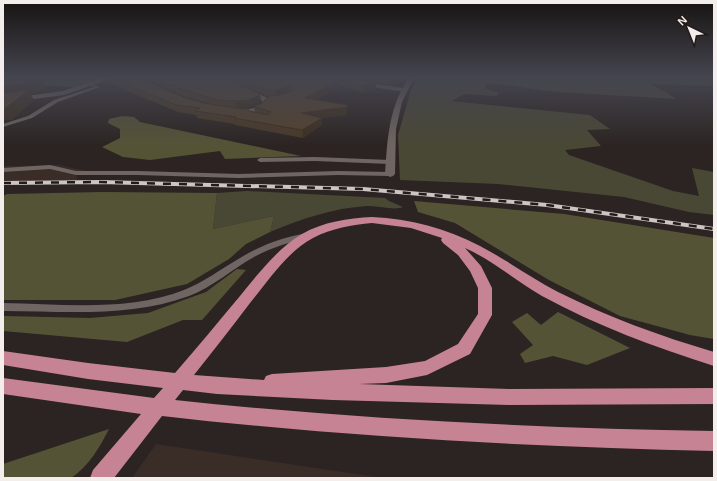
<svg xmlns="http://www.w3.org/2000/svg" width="717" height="481" viewBox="0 0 717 481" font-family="Helvetica,sans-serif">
	<rect width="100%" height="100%" fill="#2c2422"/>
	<path fill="#3a2c27" d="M59,165l27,6 -10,2 1,7 -74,2v-16z
		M156,444l227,34h-251z"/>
	<path fill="#494835" d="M34,78h67l-23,9 -61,-2z
		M417,78h297v8l-63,-2 26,15 -121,-7 -65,-9 -6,1v4l14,5 -3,3 -31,-2 -14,7 139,14 20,14 -23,1 14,16 -36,4 4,5 104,36 26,5 -7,-28 22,4v43l-25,-3 -65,-15 -126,-13 -98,-4 -2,-45 12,-42z
		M247,191l138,7 4,3 14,6c-10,4 -24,-2 -36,-1 -34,2 -66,13 -97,26l4,-16 -61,13 4,-36z"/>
	<path fill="#555336" d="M122,116l12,1 6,5 161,34 -76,3 -5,-8 -70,9 -27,-3 -21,-10 18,-9v-9l-12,-6 1,-4z
		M102,192l115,1 -4,36 61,-13 -4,16 -24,12 -17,15 -42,25 -72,16h-112v-104l4,-2z
		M414,201l150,13 150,24v101l-24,-4 -70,-19 -71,-36 -94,-57 -37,-11z
		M237,269l9,1 -44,50h-19l-56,22 -124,-11v-15l87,2 58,-5 58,-21z
		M558,312l72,36 -43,17 -34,-9 -28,7 -5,-9 13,-9 -21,-23 15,-9 14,12z
		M109,429c-9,18 -21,38 -38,49h-68v-14z"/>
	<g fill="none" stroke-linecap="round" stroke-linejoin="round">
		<path fill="#6f6663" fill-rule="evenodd" d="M90,84l10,3 -42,15 -26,16 -29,9v-3l25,-8 26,-16 40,-13 -4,-1z
			M315,157l75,3 3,2 -3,2 -75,-3 -55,1 -3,-2 3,-2z
			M50,165l26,6h62l101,3 99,-3 52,1 3,2 -3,2 -52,-1 -99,3 -101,-3h-62l-26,-6 -47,3v-4z
			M308,233h3l1,2 -1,2c-20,5 -39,10 -57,20 -22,12 -41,30 -65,39 -60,22 -124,15 -186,15v-8c59,1 125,9 181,-13 20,-8 37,-21 56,-32 21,-13 44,-21 68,-25z"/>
		<path fill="#6f6663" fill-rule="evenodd" d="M102,78h10l-48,17 -61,8v-4l60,-8z
			M212,78h9l45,19 3,6c-9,10 -22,13 -34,10v-2c11,-2 18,-1 28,-8l-2,-4z
			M341,78h10l13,4 39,6 5,-10h6l-12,24 -6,27 -1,45 -2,2 -3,1 -5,-3c2,-29 3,-57 16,-83l-38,-5z"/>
		<path fill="#c68393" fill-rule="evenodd" d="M372,217c38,2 74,11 108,29 27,14 51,32 78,46 50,25 102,44 156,60v14c-59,-19 -117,-40 -172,-70 -26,-15 -50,-36 -77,-48l16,18 11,22v27l-22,39 -43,21 -41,8 -27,1 150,5 205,-1v16l-205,1 -176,-5 -116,-6 -34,-4 -8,10c179,19 359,28 539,31v20c-184,-4 -368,-14 -552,-35l-48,62h-24l3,-8 48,-56 -138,-20v-16l151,20 9,-10 -75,-9 -85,-14v-14l85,12 87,10c22,-25 43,-51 65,-77 18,-22 37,-47 62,-62 21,-12 46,-16 70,-17zM372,223l39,5 31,10 -1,2 2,3 15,12 12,16 8,17v26l-20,30 -33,17 -39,6 -114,7 -6,2 -2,4 -70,-5c19,-24 38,-48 56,-72 19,-23 37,-51 63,-65 19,-10 39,-13 59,-15z"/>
		<g stroke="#cbc5c3" stroke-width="4">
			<path id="rail" d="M3,183l98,-1 262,7 184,16 167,24"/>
		</g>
		<use href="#rail" stroke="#221b18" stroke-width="2.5" stroke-dasharray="8" stroke-linecap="butt"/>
	</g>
	<path fill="#493926" d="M108,78h31l44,19 21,6 7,1 -28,-8 -40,-18h80l38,24 -10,5 -12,1 16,4 -1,-6 7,-2 8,-7 -42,-18 -4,-1h132l8,3 13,2 -1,6 -11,4 -23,-7 -25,14 31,5v10l-25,3v7l-19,13 -68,-13v-1l-38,-6 -1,-3 -18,-3 -67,-28z
		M357,78h47v2l-13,5 -27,-4z"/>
	<path fill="#3c2e1f" d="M42,78l4,10 -4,4 -11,2 3,6 -22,20h-9v-33z
		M391,78h13v2l-13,5z
		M340,80l1,6 -35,19 -1,-7z
		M376,83l-1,6 -11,4v-7z
		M288,86l1,7 -14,4v-7z
		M260,95l1,7 -10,5 -15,2 -1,-8z
		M347,107v8l-25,3v7l-19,13 -2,-25z"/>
	<path fill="#55422c" stroke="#3c2e1f" d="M3,78h38l-4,4 -34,5z
		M110,78h29l44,19 21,6 39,6 4,-1 2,3 19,4 3,-3 -17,-6 7,-2 8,-8 11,-1 12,-4v-3l-4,-2 -13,4h-8l-27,-12h115l8,3 13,2 -12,3 -24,-6 -35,18 42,7v2l-46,6 21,5 -20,12 -68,-12 2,-1 -41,-6 5,-3 -24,-3z
		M155,78h68l36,15 1,2 -11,5 -14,1 -17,-1 -37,-11z
		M29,90l-23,18 -3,1v-16z"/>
	<linearGradient id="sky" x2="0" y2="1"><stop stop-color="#181413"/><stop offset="0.53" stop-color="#45454f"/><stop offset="1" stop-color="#45454f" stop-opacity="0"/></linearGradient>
	<rect width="717" height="146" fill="url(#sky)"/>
	<rect width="717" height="481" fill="none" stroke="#f3edeb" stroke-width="8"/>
	<g transform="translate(689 28) rotate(317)" stroke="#221b18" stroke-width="3" paint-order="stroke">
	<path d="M0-3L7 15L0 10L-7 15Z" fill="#f3edeb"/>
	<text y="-6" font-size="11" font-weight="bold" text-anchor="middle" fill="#f3edeb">N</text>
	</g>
</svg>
